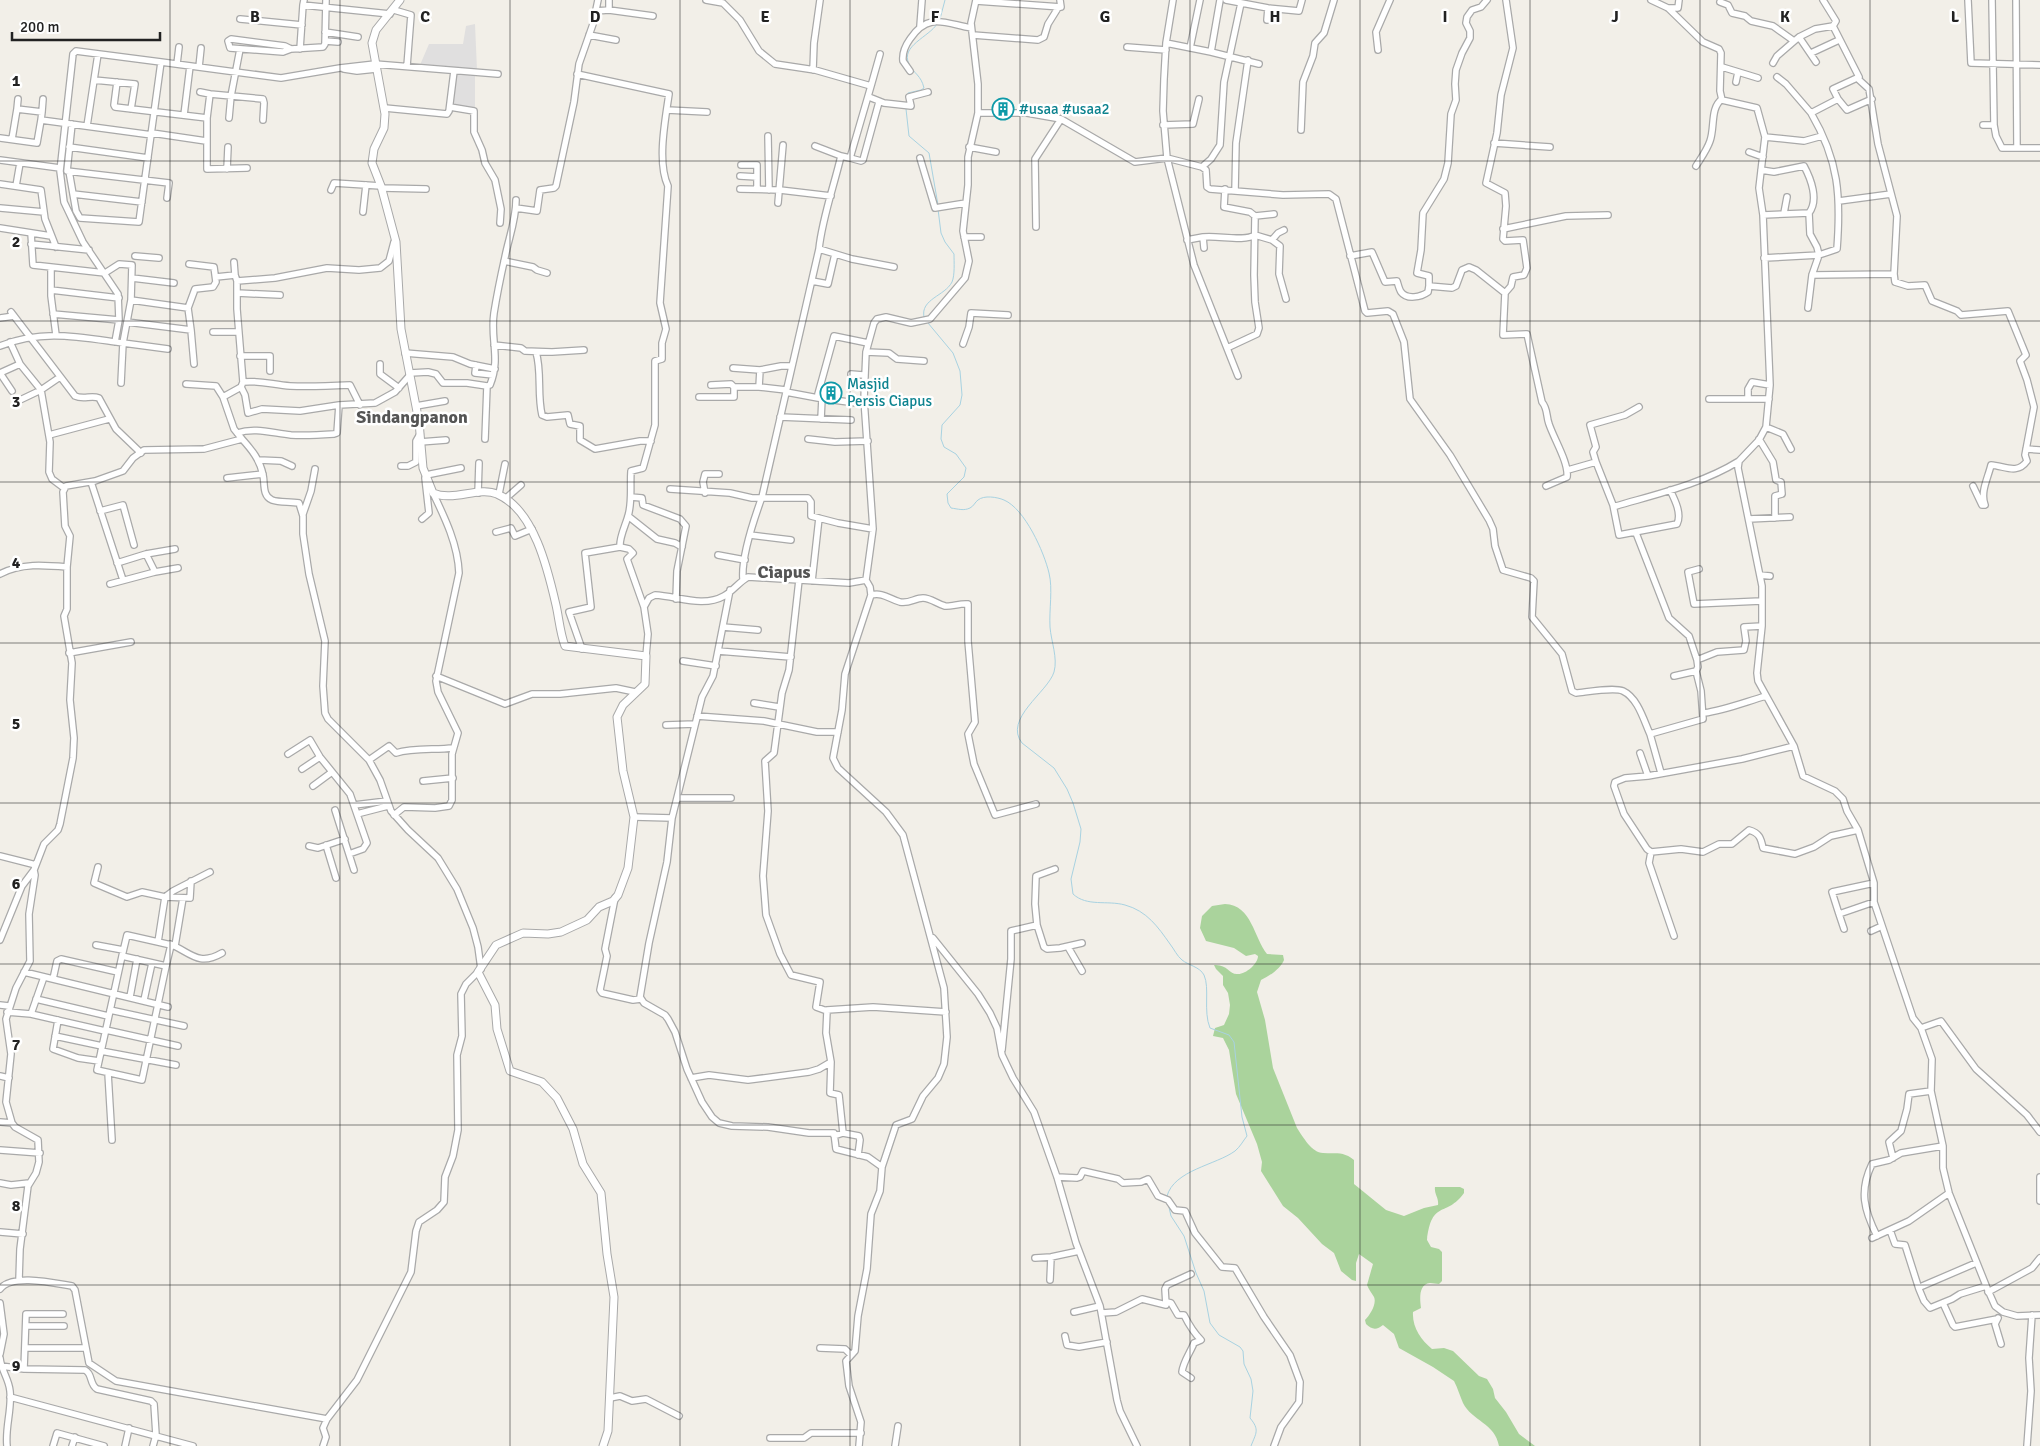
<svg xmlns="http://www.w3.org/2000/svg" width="2040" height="1446" viewBox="0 0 2040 1446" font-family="Signika,sans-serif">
	<rect width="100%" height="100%" fill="#f2efe8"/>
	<path fill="#e0dfdf" d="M475,24l2,46 -57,-5 9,-21h34l3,-18z
		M455,73l20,2v35l-22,-5z"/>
	<path fill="#aad39c" d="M1225,904c27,1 29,34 42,50l16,1 1,5c-3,8 -14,16 -23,20l-4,12 8,28 8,48 24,60c6,9 15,25 26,25 13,1 20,-2 31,7v24l32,26 18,6 20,-8 14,-3c1,-7 -4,-11 -3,-18h25l4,2v4c-18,25 -32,6 -37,47l4,7 8,2 3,3v29l-3,3c-3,0 -6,-1 -9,-1 -12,1 -10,17 -9,25l-8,4c-1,15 8,28 19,37l12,-1 9,3 26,25 8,3 6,10 2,9 11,14 13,22 16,12h-36c-4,-23 -27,-25 -36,-43 -3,-7 -5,-14 -9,-22l-21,-14 -34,-19 -5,-14 -11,-9c-6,5 -11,5 -17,-1l-1,-4c5,-5 12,-16 9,-23 -3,-5 -5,-7 -7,-12l6,-21 -14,-10 -3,9v18l-4,-1 -11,-9 -7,-18 -12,-9 -24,-26 -15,-12 -22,-35 1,-9 -5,-18 -21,-50 -7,-44 -6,-12 -10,-2 2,-8 9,-3 5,-11 1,-9 -2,-12 -5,-8v-9l-7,-7 -2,-4c13,-1 15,9 23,9 8,1 21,-10 21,-18l-3,-2 -9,2 -12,-8 -28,-7 -6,-13 2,-12 10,-10z"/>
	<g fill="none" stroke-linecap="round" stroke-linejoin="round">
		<path stroke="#a8d2e1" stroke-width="1" d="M940,19l5,-19
			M907,95l1,-2 13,-3 3,-2c-3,-13 -10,-14 -15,-24 -9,-18 20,-27 28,-40
			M906,109l3,27 20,17 9,52
			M924,317c-4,-18 21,-21 28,-35 3,-7 2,-20 2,-28l-9,-12 -4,-9 -3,-24
			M928,323l25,30 7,18 2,24 -2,10 -18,20 -1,14 3,8 12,7 10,14 -2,9 -17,17 1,9 3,5c7,1 13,3 19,0 4,-2 5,-6 8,-8 6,-5 19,-3 26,0 21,9 40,52 45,73 4,16 0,36 1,54 1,14 8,31 4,45 -6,20 -51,47 -32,71l32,25 13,21 6,14 8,26 -1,13 -9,37 2,15c14,13 34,6 52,11 22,6 33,22 45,39 4,5 7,12 12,16 6,5 18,7 22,15 6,13 -1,36 6,53l19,7 5,7 8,75 5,19c-4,5 -7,11 -12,15 -19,14 -61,19 -68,45
			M1168,1203l3,13 13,20 12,37 8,18 6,32 9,12 21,12 3,4 1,13 7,15 2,12 -3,27c10,12 6,15 1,28"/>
		<g stroke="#a9a9a9" stroke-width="8">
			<path id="minor" d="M304,0l-1,5 87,9
				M706,0l17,3 17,17 19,31 16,13 40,6 56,16 -21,72 -9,-2c-7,30 -19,63 -22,93l-57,248c-8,22 -21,59 -19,82
				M1173,0l-7,43 -2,36 -1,32 4,47 27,107 44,111
				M1226,0l42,8 31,3 3,-11
				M1487,0l-6,7 -9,3 -5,7 -1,6 4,8v7l-8,15 -6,17 -1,14 1,16 -5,14 -3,49 -4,16 -21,34 -2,37 -4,23 12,3v10l23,2 4,-2 6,-16 7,-3 7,3 29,23 -2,42 24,-1 15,68c6,7 4,14 7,22 5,15 20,39 18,53l-21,9
				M1651,0l17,8 35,34 16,7 2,4 -1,38 2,9 35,8 8,29 -6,51 4,27 7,170 -4,42 -7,13 -20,21 -1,7 24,118v40l-5,47 1,8 36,65 9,30 32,15 8,8 4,12 11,19 16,53v19l39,116 8,10 11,31 -1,32 12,55v22l6,25 38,95 8,18 8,6 14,4 23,-1
				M1823,0l13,21 -3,5
				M1968,0l3,63 69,2
				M1992,0l2,125 2,11 6,12h38
				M2016,0l1,148
				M976,1l85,6
				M1720,2l8,3 4,8 13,3 6,5 22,5 21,15
				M1668,8h10l1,-8
				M394,10l17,5 -4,51
				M609,10v-10
				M596,11l13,-1 44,6
				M240,19l62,6
				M1267,20l1,-12
				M920,26l2,-26
				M325,32l33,5
				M589,35l27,5
				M973,35l65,5 6,-3 4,-13 10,-16 3,-1 -1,-7
				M1799,37l16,-8 18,-3 26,51 -26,12 5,10
				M325,41l13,1
				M1166,43l45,9 48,12
				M1127,47l39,3
				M1190,48l10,-48
				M291,49l-8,3 -53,-4 -2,-7 3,-2 54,7 6,3 32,-2 2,-3 1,-44
				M300,49l3,-44
				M1378,50l-2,-18 14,-32
				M1211,52l9,-52
				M1811,53l28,-13
				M98,54l-4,26 41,4 -4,25
				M1773,63l4,-7 22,-19 17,25
				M177,64l2,-17
				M199,67l2,-19
				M1722,67l36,11
				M344,69l13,2 19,-2
				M813,70l1,-27 6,-43
				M910,71l-7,-10c-1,-9 2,-15 7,-22 18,-27 34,-16 61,-11
				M577,74l92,20c-4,27 -12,69 -1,92l-8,117 6,26 -4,14v16l-7,2v64l-12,43 -12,3c-1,14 1,27 -2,41 -2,11 -10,24 -9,35l-35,6 6,54 -22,5 13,37
				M1777,77l9,7 25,29
				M1857,78l12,11 9,55 19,72 -3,58
				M117,82l-3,23 1,2 92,11v51l40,-1
				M1736,82l2,-10
				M871,86l9,-32
				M200,92l10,2
				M869,97l15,6 27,3 -2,-9 19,-5
				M18,99l-1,10 25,3 -1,8 111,15
				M450,107l24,4v21l8,18 3,13 10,17 6,29 -1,14
				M385,108l62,6 2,-3 5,-40
				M667,110l40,2
				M42,112l1,-13
				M978,113h49l34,6 74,43 32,-4 35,9 4,3 1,17 3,2 73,6 46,-1 7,5 29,112 2,2 21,-2 5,3 11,28 6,57 40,56 39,65 4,9 2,17 8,24 28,8 3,3 -2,36 30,37 10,37 4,2c11,-1 38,-6 47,-2 15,7 21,30 27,43
				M184,115l6,-49
				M207,118l3,-24 53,5 1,4 -1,17
				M229,118l2,-22 9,-47
				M1163,125l30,-1 6,-25
				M1983,125h11
				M87,126l7,-46
				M1301,130l2,-48 10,-26 2,-13 9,-10 10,-33
				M152,133l54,8
				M768,136l1,54
				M1765,137l39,4 18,-5
				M0,138l37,5 4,-23
				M12,139l5,-30
				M1494,143l56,4
				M815,146l26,10
				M69,147l79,11
				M969,147l27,5
				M1749,152l14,5
				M850,158l11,3 2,-1 16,-58
				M920,158l15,50 31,-5
				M0,160l60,8
				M741,165h16v24
				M1696,166c5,-8 11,-16 14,-25 5,-14 0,-33 12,-42
				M1202,167l9,-8 9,-14 4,-63 17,-79
				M227,169l1,-22
				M1761,170l13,2 30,-6c7,13 15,34 5,47
				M67,171l102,12 -2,15
				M67,171l5,-47
				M69,171l7,40 4,7 59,4 22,-160 120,16 59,-10 35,-4 123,10
				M740,176l17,1
				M0,184l41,6 4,29 11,28
				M16,186l4,-23
				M382,188l44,1
				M740,189l40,1 51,6
				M1225,189l-1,18 26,5 5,4 -1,59 1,27 4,26 -2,6 -30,14
				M331,190l3,-7 47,3
				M1235,191l1,-48 12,-83
				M73,194l69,8
				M1839,201l52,-7
				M778,203l5,-58
				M0,208l44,4
				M516,208l21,3 3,-21 14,-2 2,-2 18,-84 5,-38 14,-40 5,-24
				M363,212l3,-27
				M1784,213l3,-16
				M1763,215l46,-2 1,21 7,13 2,8 -7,20 -4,33
				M1255,216l19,-2
				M1036,227l-1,-68 26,-40
				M0,228l51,8
				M1503,229l63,-13 42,-1
				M964,237h17
				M1187,240l16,-3
				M1272,240l6,-7 6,-3
				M31,244l58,6
				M1204,248l-1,-11c15,-2 41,5 52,-2l17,5 8,6 -1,28 7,25
				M819,249l33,10 42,8
				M135,256l24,2
				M1350,256l22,-4 13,30 12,-1c1,3 2,8 4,11 6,8 20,5 27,0l1,-6
				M1764,258l55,-3 18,-6c4,-53 2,-88 -26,-136l27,-14 9,11 25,-11
				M504,261l29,6 4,3 10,3
				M234,262l1,13
				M51,268v28l5,39
				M1812,275l82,-1 1,8 13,4 17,-1 7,16 25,10 4,4 47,-4 18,44 -6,6 7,19 7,27 -9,48 2,6c-10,14 -22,5 -36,4 -3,13 -11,27 -6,40h-3l-9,-19
				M132,278l42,5
				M237,281l38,-3 52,-10 32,2 21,-2 9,-7 5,-19
				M812,281l16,3 7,-30
				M51,290l68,8
				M237,293l43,2
				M1505,293l6,-7 2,-9 11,-2 3,-7 -4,-28 -18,1 -2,-2 3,-33 -1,-13 -19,-10 11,-50 4,-38 12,-47 -7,-48
				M131,300l57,8
				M11,312l64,84c8,4 16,-1 24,2l17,31 25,24
				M53,314l66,6
				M0,318l14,-2
				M127,322l64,8 -3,-22 7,-19 18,-2 3,-5 -2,-15 -25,-3
				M191,330l3,34
				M213,332h25
				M10,342l10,22 21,26 19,-13
				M115,342l4,-22 -1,-26 -35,-52 -19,-40 -4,-31 13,-117 3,-3 85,11
				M963,344l6,-17 2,-14 37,2
				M494,345l27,3 4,3 27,1 32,-2
				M0,346c43,-17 78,-9 123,-3l8,-43 1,-35 -13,-1 -14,9 -72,-8 -2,-32
				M536,352c6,20 1,42 6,63l5,2 21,-2 2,9 10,2v14l15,9 45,-8h11
				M866,352l23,1 8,6 27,2
				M405,353l48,4 17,7 25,5
				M240,356h30v15
				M380,364v10l19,14
				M476,365l-1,8 18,2
				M733,368l27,2 -1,17 27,3
				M760,370l21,-4h10
				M0,373l12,18
				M0,373l20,-9
				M410,373l18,-1 8,2 7,9h24l20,3 3,-1c11,-27 0,-45 4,-72 3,-19 7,-38 11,-56 4,-20 11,-37 11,-57
				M851,374l12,1
				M243,382c16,-2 31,3 47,4 20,1 40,0 60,-1l10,20
				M121,383l2,-40 45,6
				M186,384l30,2 7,11
				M711,385l20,-1 3,3
				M241,387l4,8 3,18 14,-4 38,2 39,-6
				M786,392l32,6
				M699,397h35v-10h25
				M1748,398v-9l4,-7 18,3
				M1709,399h60
				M20,400l21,-10 9,52 -1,30 3,7 12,9
				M864,404l-46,-6v-4l16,-58 34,7
				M416,406l29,-5
				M780,417l71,3
				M821,419l1,-21
				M1766,427l17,7 8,15
				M237,433c18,-6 35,0 54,2 14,1 29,0 43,-1l3,-1 2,-28 36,-2 20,-11 15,-17
				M49,435l60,-16
				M242,439c10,11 18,21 21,36 2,8 -1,21 9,25 8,3 18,1 27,3l4,13v18l6,40 16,67 -2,45 2,27 3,6 41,41 11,20 11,31 17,19 30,28 19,31 16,39 5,19 3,22
				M485,439l2,-53
				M808,439l27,3 33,-1
				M1759,439l14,23 3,18 5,2 1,12 -7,2v22
				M420,442l26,-2
				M2026,449l14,1
				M259,460l22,1 11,5
				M1596,462l-3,-10 3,-5 -6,-22 35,-10 14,-8
				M401,466h7l8,-4v-21l4,-7
				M1568,470l28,-8 17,43 3,1c41,-12 86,-22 123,-45
				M426,475l35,-7
				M227,478l36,-4
				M91,482l32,98
				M670,489l60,4 22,5h56l3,4v14l27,7 35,6
				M478,493l1,-30
				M705,493l-2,-11 2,-8h14
				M499,494l6,-30
				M631,497l11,1 1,7 37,14 6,7 -9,45 -1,28
				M505,499l16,-14
				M1613,505l6,30 58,-11c5,-10 -2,-24 -7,-34
				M100,511l23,-6 11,40
				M303,514l8,-23 4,-22
				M628,516l29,23 18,4 7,4
				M422,519l7,-6 -4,-35
				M1749,519l41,-2
				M496,532l15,-4 4,8 17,-7
				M1636,533l33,85 20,18 8,24
				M750,535l41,5
				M620,547l9,2 4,4 -6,6 17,48
				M146,554l9,18
				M718,555l27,5
				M117,563l29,-9 29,-5
				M1699,569l-11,3 6,32 67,-3
				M0,574c21,-11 44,-9 67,-7
				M1760,575l10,1
				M812,581l7,-63
				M110,584l45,-12 23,-4
				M871,595c12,-3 18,4 29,7 9,2 15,-4 23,-4 8,0 14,6 22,8 5,1 16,-3 23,-2v37l7,81 -7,12 6,30 21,51 41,-11
				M723,627l35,3
				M718,651l73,6
				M69,653l62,-11
				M646,656l2,-22 -4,-27 5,-9 6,-3c22,1 48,13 69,1 9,-5 15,-14 24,-19l101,6 17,-3 7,-51 -9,-130 2,-47 8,-29 3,-4 9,-2 25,6 19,-4 35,-41 4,-17 -6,-30 5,-46v-28l10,-44v-29l-7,-61 5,-23
				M683,661l33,5
				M436,676l69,28 27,-10h28l56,-6 19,4
				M1674,676l22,-5
				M754,703l25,4
				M1704,713c21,-3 41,-11 62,-17
				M697,716l67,5 53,11h21
				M666,725l29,-1
				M1640,753l8,23 94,-17 52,-13
				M288,754l22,-14 10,17 30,37 17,49 -4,6 -14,5
				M369,760l20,-14 7,7c17,-5 38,-3 57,-5
				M302,769l18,-12
				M1661,773l-11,-39 53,-15 -2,-28 -5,-20 2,-4 -1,-7 20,-8 27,-2 2,-9 -2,-14 18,-1
				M1648,776l-23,2 -10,4 -1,4 10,28 23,35 4,3 30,-3 22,3 16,-8h13l17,-14c11,3 12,9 14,18l32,6 19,-7 17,-11 27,-6
				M423,781l30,-3
				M313,786l19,-14
				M677,798h54
				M354,805l33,-4
				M335,810l19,60
				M357,814l31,-8
				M394,815l10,-8 31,1 14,-2 3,-6v-46l6,-21 -20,-41 -2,-11 23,-108c-1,-28 -14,-55 -26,-80
				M634,817l38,1 30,-121 11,-21 17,-86
				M672,818l-5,44 -18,81 -9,54 4,6 21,12 3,4 7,13 12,37 15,33 10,15 7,6 13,3 36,1 41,6h25l2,16 32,8 14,10
				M326,845l10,33
				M309,846l9,2 27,-9
				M1651,852l-2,11 25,73
				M0,856l36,9
				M98,867l-4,16 33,14 15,-5 23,5 25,1 1,-17
				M615,898l-10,51 2,7 -7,34 2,3 31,7 8,-1
				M1839,914l-7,-22 42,-9
				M1037,925l7,22 3,2 13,-1 22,-5
				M1844,929l-5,-15 35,-12
				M1871,931l11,-5
				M933,938l45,56 12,19 7,15 5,27 11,23 21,34 23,65 19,66 24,63 17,94 3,11 17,35
				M0,940l22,-54 12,-16
				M170,944c20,8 28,23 52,9
				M96,945l27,5
				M175,946l8,-48
				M1068,947l14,24
				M122,956l5,-21 31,7
				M166,966l-24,114 -45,-10 25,-114 44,10 5,-21 -13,-3 7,-45 8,-6 37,-19
				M24,972l144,35
				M53,979l4,-18 4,-2 57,13
				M130,997l7,-38
				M36,999l72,17
				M144,1000l8,-37
				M0,1005l9,1
				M110,1010l74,16
				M827,1010l46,-3 73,5
				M7,1012l24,2 13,-37
				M31,1014l74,17
				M58,1020l-5,29 25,9 21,3
				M1921,1028l20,-7 35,48 51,46 13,17
				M106,1030l72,16
				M55,1036l47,10
				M1002,1050l9,-91v-28l26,-6 -2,-21 1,-28 19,-7
				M101,1051l75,14
				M831,1062l-1,31 9,2 4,38
				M108,1073l4,67
				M0,1076l9,2
				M691,1078l18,-3 39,5 61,-8 10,-3 12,-7 -5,-29 1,-22 -11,-4 4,-25 -29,-7 -11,-21 -14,-39 -3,-39 5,-65 -3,-50 9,-8 8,-60 7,-23 10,-90
				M0,1122l12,1
				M834,1136l9,-3 16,3 1,4 -2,15
				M0,1150l40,3
				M1893,1158l-4,-16 12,-11 6,-22 2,-15 22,-3
				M1057,1177l20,1 3,-1 3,-6 35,8 5,4 18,-1 7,-3 10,17 10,4 7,10 10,1 10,22 27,34 13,1 29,49 26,38 10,27 -1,20 -18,25 -7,19
				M2040,1177v24
				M0,1183l11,2 18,-2
				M1890,1230l5,14 10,1 14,44
				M0,1232l23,2
				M1877,1236c-13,-26 -18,-45 -5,-72l17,-4 12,-7 42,-7
				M1872,1238l37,-17 40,-28
				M1035,1258l16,-1 28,-6
				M1976,1263l-56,24 -1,2 5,12 6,7 22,-9 8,-5 26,-8
				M19,1280l1,-31 8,-63 8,-13 3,-11 -1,-22 -23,-13 -3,-4 -6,-21 5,-48 -5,-35 10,-31 14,-27 -1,-47 6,-39 -1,-5 10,-26 14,-14 2,-6 13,-66 1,-20 -4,-38 2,-37 -8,-47 3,-7v-42l3,-31 -5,-10 -2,-34 3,-6 29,-5 28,-10 10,-13 11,-8 60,-1 38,-10 -8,-10 -11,-32 18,-10 2,-5 -6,-73v-28l-2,-6 -19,2
				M1050,1280l1,-23
				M0,1289c12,-16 54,-6 72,-3l3,4 14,73 27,18 211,38 30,-39 54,-108 5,-41 3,-9 18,-12 7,-8 1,-25 8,-21 5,-26 -1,-75 5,-19 -1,-42 5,-10 12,-12
				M1988,1292l44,-24 8,-10
				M1167,1302l4,1 7,12h6c4,8 11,19 17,25l-7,3c-4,10 -11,19 -12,29l9,6
				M0,1303l4,31 -4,20
				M1943,1303l10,22 2,2 42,-8
				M1074,1312l26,-6
				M1102,1313l14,-1 26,-13 24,6 -1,-16 2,-4 24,-11
				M1998,1318l-3,6 6,20
				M26,1326h38
				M1065,1336l2,9 12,2 28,-5
				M26,1348h60
				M820,1348l25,1 6,6
				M0,1358c1,12 9,21 10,33 2,19 -5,36 -3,55
				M1,1366l23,3 61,1c8,4 4,14 12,19l54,12 3,3 2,31 -3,11
				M24,1369l2,-55h37
				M10,1397l183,49
				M610,1398l10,-2 12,5 14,-2 33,17
				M770,1438h34l7,-5h50
				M53,1446l4,-13 47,13
				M72,1446l3,-9
				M125,1446l4,-18
				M323,1446l3,-9 -3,-9 4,-9
				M859,1446l2,-24 -12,-36 -3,-25 9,-10 3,-35 9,-47 4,-55 9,-23 2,-24 14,-42 16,-6 11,-23 15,-18 6,-14 3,-27 -3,-49 -41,-153 -17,-23 -48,-44 -5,-10 9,-48 3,-36 26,-79 -1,-8 -4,-7
				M895,1446l3,-20
				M2027,1446l4,-55 -2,-33 3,-43"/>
		</g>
		<g stroke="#a9a9a9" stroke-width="9">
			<path id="tertiary" d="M400,0l-24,30 -4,13 13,71 -1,14 -10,21 -2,14 9,23 15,56 5,87 18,93 4,46 10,25c20,9 46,-7 64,1 37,15 51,76 59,111 3,13 4,28 9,41l81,10 -1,28 -22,21 -6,12 6,54 11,46 -6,51 -10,27 -5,6 -14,6 -12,13 -26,12 -13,2 -25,-1 -27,12 -18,27 17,33 2,24 13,42 32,11 15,16 16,31 10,35 18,29 6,61 7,43 -6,134 -5,15"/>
		</g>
		<use href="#minor" stroke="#fff" stroke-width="5.5"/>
		<use href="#tertiary" stroke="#fff" stroke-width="7"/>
	</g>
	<path fill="none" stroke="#222" stroke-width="1" stroke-opacity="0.55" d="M170,0v1446M340,0v1446M510,0v1446M680,0v1446M850,0v1446M1020,0v1446M1190,0v1446M1360,0v1446M1530,0v1446M1700,0v1446M1870,0v1446M0,161h2040M0,321h2040M0,482h2040M0,643h2040M0,803h2040M0,964h2040M0,1125h2040M0,1285h2040"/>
	<defs>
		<g id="building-ring" transform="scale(1.125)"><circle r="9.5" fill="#fff" stroke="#0f9aa8" stroke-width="1.5"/><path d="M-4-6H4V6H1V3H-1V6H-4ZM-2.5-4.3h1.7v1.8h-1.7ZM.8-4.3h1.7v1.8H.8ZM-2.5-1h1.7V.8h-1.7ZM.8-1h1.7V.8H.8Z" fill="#0f9aa8"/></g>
	</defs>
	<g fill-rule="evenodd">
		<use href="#building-ring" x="1003" y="109"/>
		<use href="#building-ring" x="831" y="393"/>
	</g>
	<g text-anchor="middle" stroke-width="5" stroke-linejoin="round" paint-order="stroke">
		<g font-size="15" fill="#0d838f" stroke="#fff" text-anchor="start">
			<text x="1019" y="114">#usaa #usaa2</text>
			<text x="847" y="389">Masjid<tspan x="847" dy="17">Persis Ciapus</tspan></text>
		</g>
		<g font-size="18" font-weight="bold" fill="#555" stroke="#fff">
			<text x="412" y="423">Sindangpanon</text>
			<text x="784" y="578">Ciapus</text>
		</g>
	</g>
	<g font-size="16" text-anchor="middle" font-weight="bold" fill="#222" stroke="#fff" stroke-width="5" stroke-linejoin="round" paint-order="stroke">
		<text x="255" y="22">B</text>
		<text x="425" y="22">C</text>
		<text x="595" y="22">D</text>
		<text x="765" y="22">E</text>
		<text x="935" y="22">F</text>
		<text x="1105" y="22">G</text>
		<text x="1275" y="22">H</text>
		<text x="1445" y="22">I</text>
		<text x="1615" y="22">J</text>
		<text x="1785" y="22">K</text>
		<text x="1955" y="22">L</text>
		<text x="16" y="86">1</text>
		<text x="16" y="247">2</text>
		<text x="16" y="407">3</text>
		<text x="16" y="568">4</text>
		<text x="16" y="729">5</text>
		<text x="16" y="889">6</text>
		<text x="16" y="1050">7</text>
		<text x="16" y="1211">8</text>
		<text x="16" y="1371">9</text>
	</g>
	<path d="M12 32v8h148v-8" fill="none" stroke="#222222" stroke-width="2.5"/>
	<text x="20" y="32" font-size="15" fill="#222222" stroke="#ffffff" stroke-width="4" paint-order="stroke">200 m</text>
</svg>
